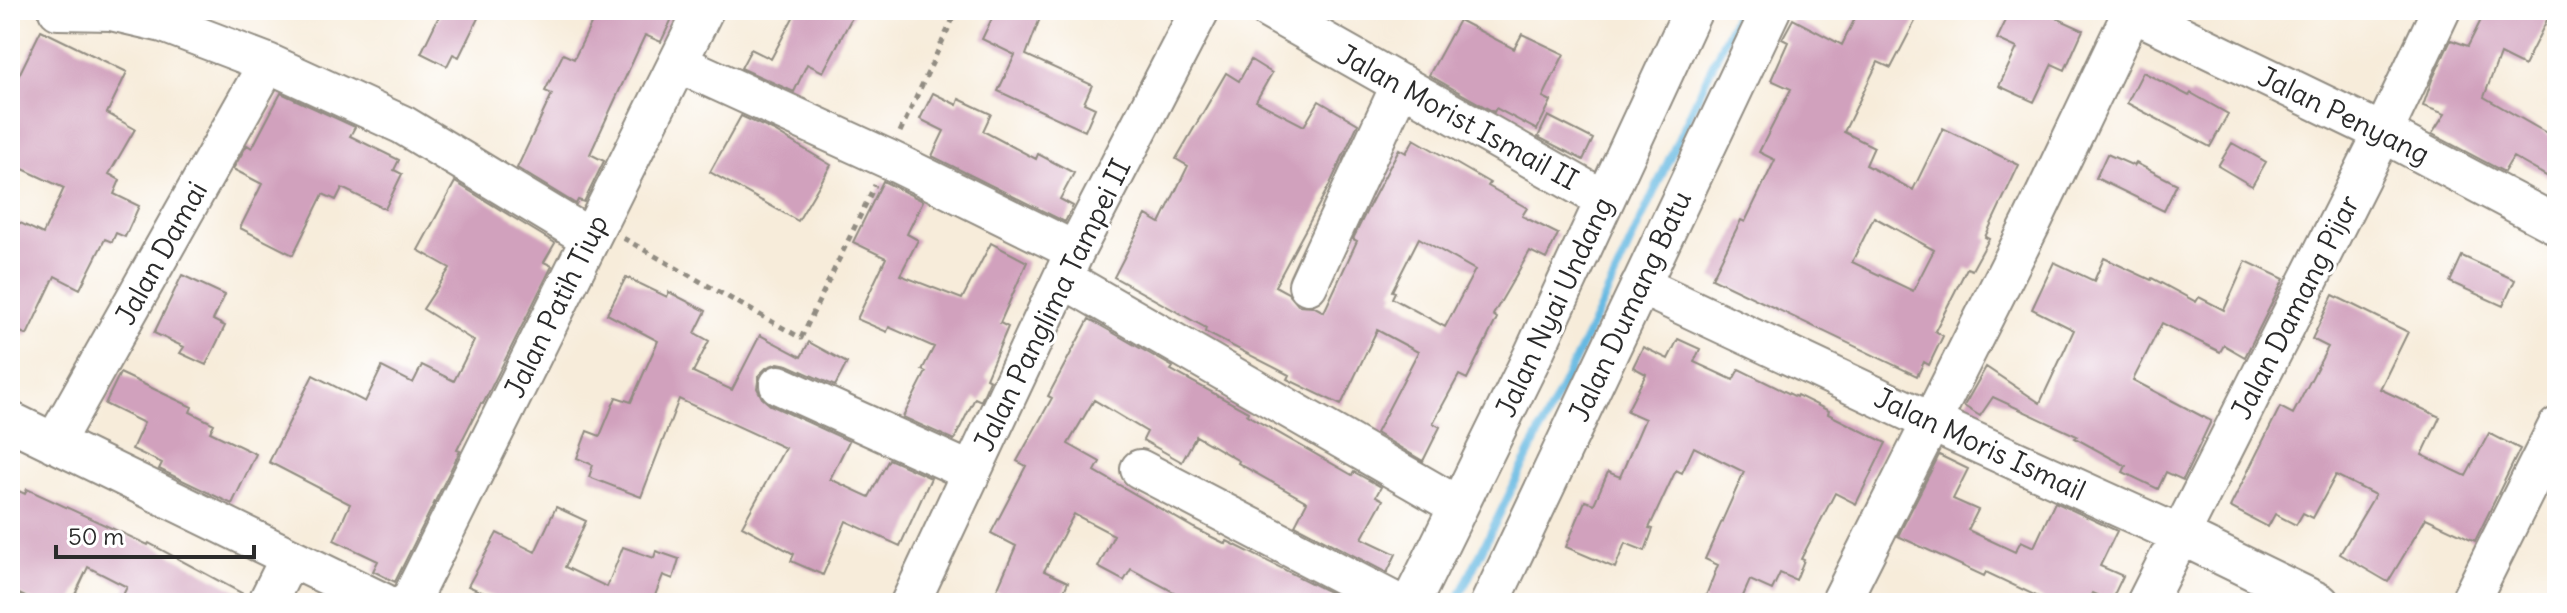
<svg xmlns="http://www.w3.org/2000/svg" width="2567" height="613" viewBox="0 0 2567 613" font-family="Delius,sans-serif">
	<rect width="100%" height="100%" fill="#fff"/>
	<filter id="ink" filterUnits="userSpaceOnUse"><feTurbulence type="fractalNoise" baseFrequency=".0125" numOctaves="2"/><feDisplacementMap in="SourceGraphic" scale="16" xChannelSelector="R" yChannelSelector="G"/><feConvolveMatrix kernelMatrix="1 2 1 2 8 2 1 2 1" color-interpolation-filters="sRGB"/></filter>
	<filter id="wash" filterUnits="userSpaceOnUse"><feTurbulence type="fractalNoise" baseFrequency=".006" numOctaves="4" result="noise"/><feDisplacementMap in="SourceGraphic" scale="32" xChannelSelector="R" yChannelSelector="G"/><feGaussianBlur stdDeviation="1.8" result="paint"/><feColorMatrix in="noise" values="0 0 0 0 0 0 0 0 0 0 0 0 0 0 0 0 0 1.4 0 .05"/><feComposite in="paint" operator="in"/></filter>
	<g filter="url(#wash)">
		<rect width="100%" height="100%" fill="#f7ecda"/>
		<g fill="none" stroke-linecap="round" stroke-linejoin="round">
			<path stroke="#66b9e2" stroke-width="8" d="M1456,603l141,-288 141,-305"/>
		</g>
		<g id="blocks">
			<path fill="#d1a1bd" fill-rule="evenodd" d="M442,10h40l-23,47 -6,-3 -6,12 -26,-13z
				M598,10h78l-15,32 -16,-7 -55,119 14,7 -20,41 -6,-2 -2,4 -59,-36 35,-74 -7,-3 18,-37 11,5z
				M797,10h59l-33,62 -16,-8 -13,28 -53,-24 10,-19 20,10z
				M996,10h47l-17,45 66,30 -8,18 11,5 -10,23 -87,-40 17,-36 -33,-16z
				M1859,10h62l-30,58 -13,-6 -34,70 30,15 -8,18 47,25 30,-62 76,37 -34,72 4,2 -17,31 -5,-2 -32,63 8,5 -14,29 -5,-3 -7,14 -205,-98 29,-58 4,2 30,-62 -16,-8 32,-63 -20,-9 17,-38 -6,-3 11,-20 49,26zM1874,217l60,33 -21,41 -61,-29z
				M2011,10h28l44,20 -18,40 -13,-6 -18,38 -35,-16 18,-38 -20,-9z
				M2486,10h66l-28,56 -24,-12 -16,43 73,42v43l-44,-25 -9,15 -72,-38 13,-20 -22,-8 9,-26 19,-40 17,6z
				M1459,20l55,29 8,-15 42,20 -21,43 8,4 -14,29 -41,-22 -2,4 -65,-37z
				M41,30l86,42 -20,41 28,16 -26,45 11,6 -6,14 25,12 -14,31 -9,-4 -4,9 -7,-3 -25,50 -25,-13 -28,59 -17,-8v-109l33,16 21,-46 -54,-25v-92l9,4z
				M1251,60l21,13 -16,28 48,25 15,-25 39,23 -28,60 -55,102 13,7 10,12 15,1 11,6 33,-71 -4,-2 14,-29 32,-61 7,4 8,-14 76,44 -2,3 39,22 -5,8 36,18 -12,25 -16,-8 -37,64 4,3 -30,61 -8,-4 -26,48 7,4 -17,34 -47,-28 42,-81 -41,-22 -36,75 -54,-26 2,-4 -84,-43 1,-4 -92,-51 32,-62 14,8 28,-57 -12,-7 50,-86 13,8zM1419,238l56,32 -30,57 -53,-29 3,-6 -3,-1z
				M2143,72l46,24 2,-3 37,21 -18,33 -83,-44z
				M281,93l74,34 -5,9 49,24 -5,10 8,4 -17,35 -43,-21 -6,12 -13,-6 -30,61 -53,-27 22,-44 -29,-15 14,-24 5,3z
				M933,93l24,12 2,-6 32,15 -8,17 53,28 2,-5 36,19 -14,26 13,7 -8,16 -133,-66 12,-25 -24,-12z
				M741,116l33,15 57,34 -33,56 -88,-49z
				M1548,116l45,23 -10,21 -45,-23z
				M2232,143l34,19 -14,24 -34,-20z
				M2107,154l27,12 2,-3 41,21 -13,27 -68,-33z
				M883,181l40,20 -16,33 11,6 -18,35 62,24 29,-56 36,19 -27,61 8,4 -22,51 4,2 -9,21 -6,-3 -21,42 -51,-23 23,-45 -4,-2 12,-23 -45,-20 -2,5 -30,-13 29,-61 -33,-16z
				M455,182l100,61 -11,19 8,4 -69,138 -2,-1 -24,47 3,1 -65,131 -22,-11 5,-10 -44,-21 16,-36 -81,-42 44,-87 52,27 17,-35 31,16 9,-18 32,16 20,-40 -51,-32 27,-41 -32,-18z
				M2462,256l53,24 -12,26 -53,-24z
				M2104,258l47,22 1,-2 44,24 3,-5 25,13 22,-49 38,18 -39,78 -21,-12 -4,7 -58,-29 -29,57 78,41 -28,59 -17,-8 -8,17 -35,-17 3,-6 -51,-28 2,-2 -84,-39 -13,19 -16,-10 22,-39 54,36 34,-73 -42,-21 22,-47 40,19z
				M182,275l43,20 -12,25 12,6 -19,39 -26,-12 4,-6 -30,-14z
				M626,277l41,20 2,-5 37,19 -11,22 14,8 -16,31 39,18 28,-55 41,22 8,-15 38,21 -12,23 -47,-21 -10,-2 -11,4 -8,8 -2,13 5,10 8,7 79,36 -19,38 39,18 20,-38 42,19 -31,68 -54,-25 -23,54 -32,-14 3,-7 -52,-28 43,-78 -106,-49 -38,98 -52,-20 4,-12 -16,-7 10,-27 13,5 16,-39 15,5 27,-61 -51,-27z
				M2333,295l75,37 -28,57 60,28 -18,38 44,21 23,-43 31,16 -45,92 -49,-23 -38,64 -48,-28 35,-59 -39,-20 -23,43 -10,-5 -7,12 -21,-11 -7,13 -38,-20 50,-100 13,7 35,-67 -16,-8z
				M1089,319l84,48 -2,3 77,42 -1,3 105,60 2,-3 27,15 -5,9 7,4 -21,38 34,16 -9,19 -92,-48 12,-23 -69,-39 1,-2 -43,-25 -14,26 -39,-22 4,-8 -53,-32 -26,44 32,18 -5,9 99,57 32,16 1,-3 106,53 -4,9h-135l-63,-34 -7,12 -26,-14 16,-32 -40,-21 -30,57 24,11 -9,21h-36l-27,-11 20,-46 -25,-13 35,-67 -9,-5 35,-63 -4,-2z
				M1678,339l22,10 -6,13 39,18 6,-11 57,28 1,-2 32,16 -1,3 58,29 -30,61 -21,-11 -34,66 3,1 -8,20 -16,-7 -8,17 -22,-10 -10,23h-37l15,-38 -13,-6 39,-87 -50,-25 -12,26 -6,-3 -27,58 4,1 -8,22 -20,-8 -10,25 -49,-21 19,-46 9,3 14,-32 12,5 25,-58 -18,-8 19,-37 -13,-7 10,-20 25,12z
				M120,373l72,34 -2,5 24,12 -4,8 46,22 -24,50 -73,-35 3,-6 -30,-14 12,-26 -39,-19z
				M1939,455l29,14 -15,30 25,11 -10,20 47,22 6,-11 13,6 21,-45 62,29 -17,35 23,10 -12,25 -19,-8 -5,10h-36l-65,-31 -2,4 -86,-40z
				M10,487l15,7 2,-5 121,56 1,-2 98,53 -2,7h-126l8,-16 -39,-20 -17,36h-32l-29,-13z
				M556,507l30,14 -21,46 42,20 16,-40 31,11 2,-7 23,8 -6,20 -10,-4 -11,28h-145l-39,-17 29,-53 38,19z"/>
		</g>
	</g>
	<g filter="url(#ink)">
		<use href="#blocks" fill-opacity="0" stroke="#918c82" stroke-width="2"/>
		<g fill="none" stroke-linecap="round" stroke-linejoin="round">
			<g stroke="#918c82" stroke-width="42">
				<path id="minor" d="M58,10l53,1 52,12 105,40 135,62 187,113
					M1269,10l336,190
					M2128,10l255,123 174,92
					M678,63l210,96 187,92
					M1064,279l394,227
					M1308,285l93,-201
					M1640,285l291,137 249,113 140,68
					M779,385l192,87
					M10,421l374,182
					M54,443l214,-380
					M1140,469l257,134
					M267,603l23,-46
					M409,603l295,-593
					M910,603l165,-352 125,-241
					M1411,603l122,-248 160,-345
					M1490,603l281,-593
					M1840,603l191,-379 102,-214
					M2146,603l237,-470 58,-123
					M2469,603l88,-176"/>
			</g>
			<path stroke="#918c82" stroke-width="5" stroke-dasharray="6 6" stroke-linecap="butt" d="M900,132l57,-122
				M623,238l178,100 74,-153"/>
			<use href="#minor" stroke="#fff" stroke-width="38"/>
		</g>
	</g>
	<g text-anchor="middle" stroke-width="6" stroke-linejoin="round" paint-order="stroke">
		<g font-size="28" fill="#2b2b2b" stroke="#fff">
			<text transform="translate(2344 115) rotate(26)" y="10">Jalan Penyang</text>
			<text transform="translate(1458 117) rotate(29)" y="10">Jalan Morist Ismail II</text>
			<text transform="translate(161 253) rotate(-61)" y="10">Jalan Damai</text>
			<text transform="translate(1052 305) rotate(-64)" y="10">Jalan Panglima Tampei II</text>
			<text transform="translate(556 306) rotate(-64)" y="10">Jalan Patih Tiup</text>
			<text transform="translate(1630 306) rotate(-65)" y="10">Jalan Dumang Batu</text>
			<text transform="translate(1554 307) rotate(-65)" y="10">Jalan Nyai Undang</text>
			<text transform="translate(2295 307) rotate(-63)" y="10">Jalan Damang Pijar</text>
			<text transform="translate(1980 444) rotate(25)" y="10">Jalan Moris Ismail</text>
		</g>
	</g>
	<rect width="2567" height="613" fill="none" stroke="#fff" stroke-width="40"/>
	<path d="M56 545v12h198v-12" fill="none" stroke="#2b2b2b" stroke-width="4"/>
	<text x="68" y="545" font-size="24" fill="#2b2b2b" stroke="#ffffff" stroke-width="6" paint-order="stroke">50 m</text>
</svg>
